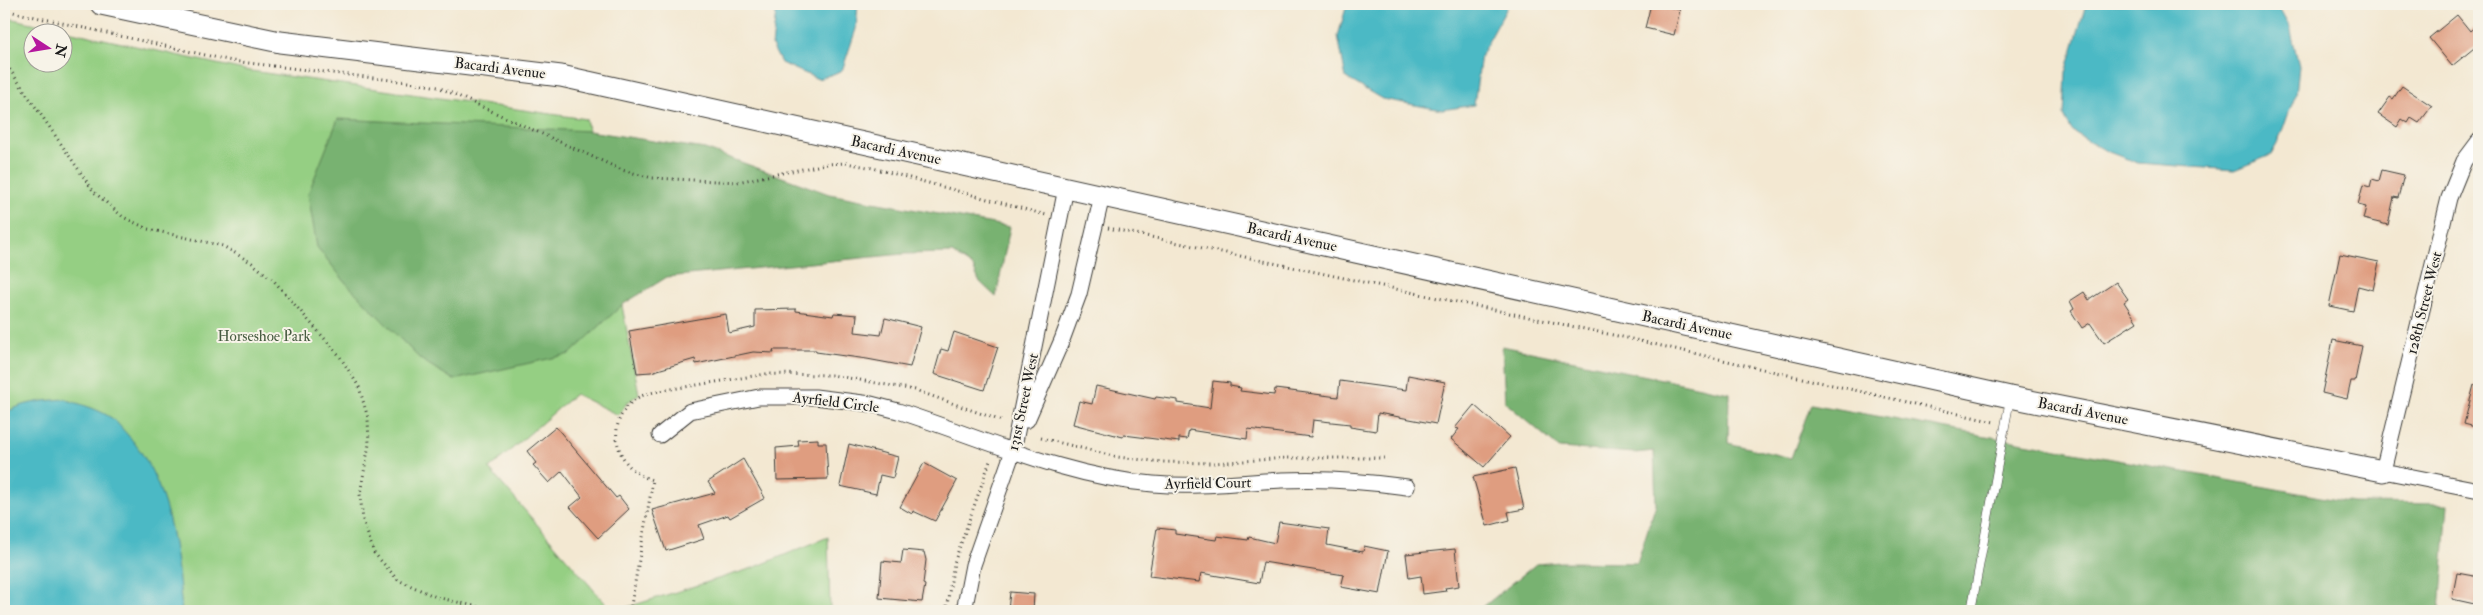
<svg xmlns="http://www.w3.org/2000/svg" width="2483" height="615" viewBox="0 0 2483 615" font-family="'IM FELL Double Pica',serif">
	<rect width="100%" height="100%" fill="#f7f3e8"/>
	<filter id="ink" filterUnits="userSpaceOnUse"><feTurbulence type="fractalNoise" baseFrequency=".02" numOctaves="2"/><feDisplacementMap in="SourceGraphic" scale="10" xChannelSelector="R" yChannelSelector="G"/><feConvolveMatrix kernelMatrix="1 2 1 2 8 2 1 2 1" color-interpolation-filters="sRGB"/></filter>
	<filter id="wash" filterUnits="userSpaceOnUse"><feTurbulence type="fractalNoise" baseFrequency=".0096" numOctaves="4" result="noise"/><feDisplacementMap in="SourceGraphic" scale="20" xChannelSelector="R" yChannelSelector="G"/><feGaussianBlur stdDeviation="1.12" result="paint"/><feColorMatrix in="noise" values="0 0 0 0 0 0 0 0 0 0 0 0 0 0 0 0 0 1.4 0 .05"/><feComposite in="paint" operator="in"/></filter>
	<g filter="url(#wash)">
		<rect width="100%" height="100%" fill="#f3e8d2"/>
		<path fill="#95cf83" stroke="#587650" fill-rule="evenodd" d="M4,17l240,53 342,49 53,275 -12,9 -9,12 -43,-21 -86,75 123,142h-608zM32,32h30v30h-30z
			M828,537l2,74h-215l138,-43z"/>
		<path fill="#78b271" stroke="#4a6746" d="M338,119l251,12 116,18 124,45 181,33 -14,70 -17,-16 -6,-14 -21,-14 -49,1 -236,23 -45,28 -52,49 -116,26 -34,-21 -74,-76 -29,-36 -9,-53z
			M1502,346l227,47 -1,50 63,15 20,-54 542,99 95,1 -8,107h-962l58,-47 25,-2 76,1 19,-59 -2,-53 -19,2 -76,-5 -54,-46z"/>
		<path fill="#4cb9c5" stroke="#346a70" d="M777,4h81l-2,25 -14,42 -24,8 -37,-16 -9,-17z
			M1347,4h162l-28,51 -7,50 -32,5 -60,-11 -36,-21 -8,-42z
			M2086,4h191l13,23 9,39 -3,28 -19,50 -6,11 -37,15 -96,-7 -32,-12 -34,-20 -8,-15 2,-43z
			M64,399c15,5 32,9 46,18 6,3 11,11 16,16 43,46 51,118 56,178h-178v-197c18,-12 38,-13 60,-15z"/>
		<g id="blocks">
			<path fill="#df9d80" d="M1651,4h19l-1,3 11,3 -6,25 -29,-7z
				M2457,15l13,16 9,-8v21l-27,22 -23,-28z
				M2402,86l30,20 -13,17 -8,-5 -3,5 -6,-4 -5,8 -19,-13 12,-17 3,2z
				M2382,170l22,5 -6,23 -4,-1 -6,28 -25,-6 3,-12 -8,-2 5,-20 7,2 2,-8 7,2z
				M2340,254l39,8 -6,28 -15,-4 -5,25 -24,-5z
				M2116,282l12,17 -4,3 13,20 -33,21 -14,-20 -8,5 -11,-17 3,-2 -4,-8 14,-9 5,8z
				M796,309v2l37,5 1,-3 23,2 -2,17 26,3 4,-17 36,9 -11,40 -43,-8 -51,-7v-2h-43l1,3 -21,-1 -57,12 -1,-5 -44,13 -14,1 -8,-42 97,-17 3,19 26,-6v-17z
				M954,332l44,15 -14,43 -50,-16 7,-25 7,2z
				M2333,340l29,6 -7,35h-4l-4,18 -25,-6z
				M1408,375l37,7 -9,42 -58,-11 -2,18 -26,-4v-3l-37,-4 -2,17 -63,-8 -1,10 -58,-9 -2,9 -8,-1v4l-55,-7 -1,2 -50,-13 6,-23 13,3 4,-18 59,13 1,-2 22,3v3l32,5 3,-27 17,2v3l11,2 -1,3 34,4 1,-6 63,8 2,-16 66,9z
				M2474,385l5,1v42l-15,-4z
				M1474,405l36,32 -26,30 -33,-28 8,-10 -4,-1z
				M556,427l60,71 3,-2 10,13 -31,29 -28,-31 12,-10 -20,-26 -13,12 -16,-18 3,-2 -9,-12z
				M818,439v4h8l2,36 -51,1 -1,-32 23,-2 -1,-6z
				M849,444l49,13 -5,21 -13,-3 -4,19 -36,-8z
				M743,459l22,39 -35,20 -2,-3 -29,10 5,14 -38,12 -14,-41 63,-17 -7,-11z
				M924,463l33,18 -22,40 -22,-10 -1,3 -12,-7z
				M1515,468l9,41 -16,3 2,8 -23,6 -14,-49z
				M1279,522l50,7 -2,16 36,7 1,-6 24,5 -8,43 -39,-7 3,-12 -81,-13 -4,21 -58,-10 -2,9 -50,-6 8,-48 18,2v4l41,6 1,-4 31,4 1,-3 26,6z
				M1455,549l4,37 -14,2 1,3 -23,3 -2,-18 -12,2 -3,-24z
				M903,550l21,2 2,8 -3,24 2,1 -3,17 -43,-4 3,-37 19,2z
				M2457,573l22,4v28l-27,-6z
				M1010,592l24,2 -1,17 -25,-1z"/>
		</g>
	</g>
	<g filter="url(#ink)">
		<use href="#blocks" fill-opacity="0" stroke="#3c3b37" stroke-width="1"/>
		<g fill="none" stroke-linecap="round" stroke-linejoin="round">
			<g stroke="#3c3b37" stroke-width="9">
				<path id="lane" d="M1971,611l39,-212"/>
			</g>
			<g stroke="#3c3b37" stroke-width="17">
				<path id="street" d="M2479,141l-15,20 -15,37 -66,273 96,19
					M1027,420l35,-80 17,-46 23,-98
					M660,435l30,-24 69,-14h56l56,7 27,7c85,27 166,66 255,73 44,4 86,-2 129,-4 42,-2 83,1 125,7
					M964,611l9,-46 40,-114 53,-263"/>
			</g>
			<g stroke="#3c3b37" stroke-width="23">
				<path id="secondary" d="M101,4l179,38 281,34 1449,321 373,74"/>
			</g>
			<path stroke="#3c3b37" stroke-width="3" stroke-dasharray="1 4" stroke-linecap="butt" d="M4,10l228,51 184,22 22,4 184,83 30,8 85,4 90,-18 19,-1 27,5 173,47
				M4,61l90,131 29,25 25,12 75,17 29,17 22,18 65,74 20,32 9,31 1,26 -9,50 3,26 11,33 24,27 38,17 59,14
				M1108,228l519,110 367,84
				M1041,438l76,19 45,5 51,1 75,-5h96
				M630,611l23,-131c-36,-9 -50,-55 -20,-79 7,-6 17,-8 26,-10l107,-17 66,1 83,15 87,31v-2
				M946,611l8,-48 36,-102"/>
			<use href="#lane" stroke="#fff" stroke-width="8"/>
			<use href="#street" stroke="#fff" stroke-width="15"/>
			<use href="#secondary" stroke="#fff" stroke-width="21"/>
		</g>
	</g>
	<g text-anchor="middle" stroke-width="4" stroke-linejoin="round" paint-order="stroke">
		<g font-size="15" fill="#1c1c1c" stroke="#f7f3e8">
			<text transform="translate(500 68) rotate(7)" y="5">Bacardi Avenue</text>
			<text transform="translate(896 150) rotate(12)" y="5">Bacardi Avenue</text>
			<text transform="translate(1292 237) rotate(12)" y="5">Bacardi Avenue</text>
			<text transform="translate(2424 303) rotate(-76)" y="5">128th Street West</text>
			<text transform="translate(1687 325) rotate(12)" y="5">Bacardi Avenue</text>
			<text transform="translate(836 402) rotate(7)" y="5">Ayrfield Circle</text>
			<text transform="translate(1023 402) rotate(-78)" y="5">131st Street West</text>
			<text transform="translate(2083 411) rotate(11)" y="5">Bacardi Avenue</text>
			<text transform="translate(1208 483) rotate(-1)" y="5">Ayrfield Court</text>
		</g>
		<g font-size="15" fill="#465b40" stroke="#f7f3e8">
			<text x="264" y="341">Horseshoe Park</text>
		</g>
	</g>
	<rect width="2483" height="615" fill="none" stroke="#f7f3e8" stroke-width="20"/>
	<g transform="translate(48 48) rotate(102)"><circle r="24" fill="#f7f3e8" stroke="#9f9d96"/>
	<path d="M0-4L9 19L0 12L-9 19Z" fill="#b5179e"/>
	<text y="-8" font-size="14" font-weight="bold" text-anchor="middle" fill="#1c1c1c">N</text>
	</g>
</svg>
